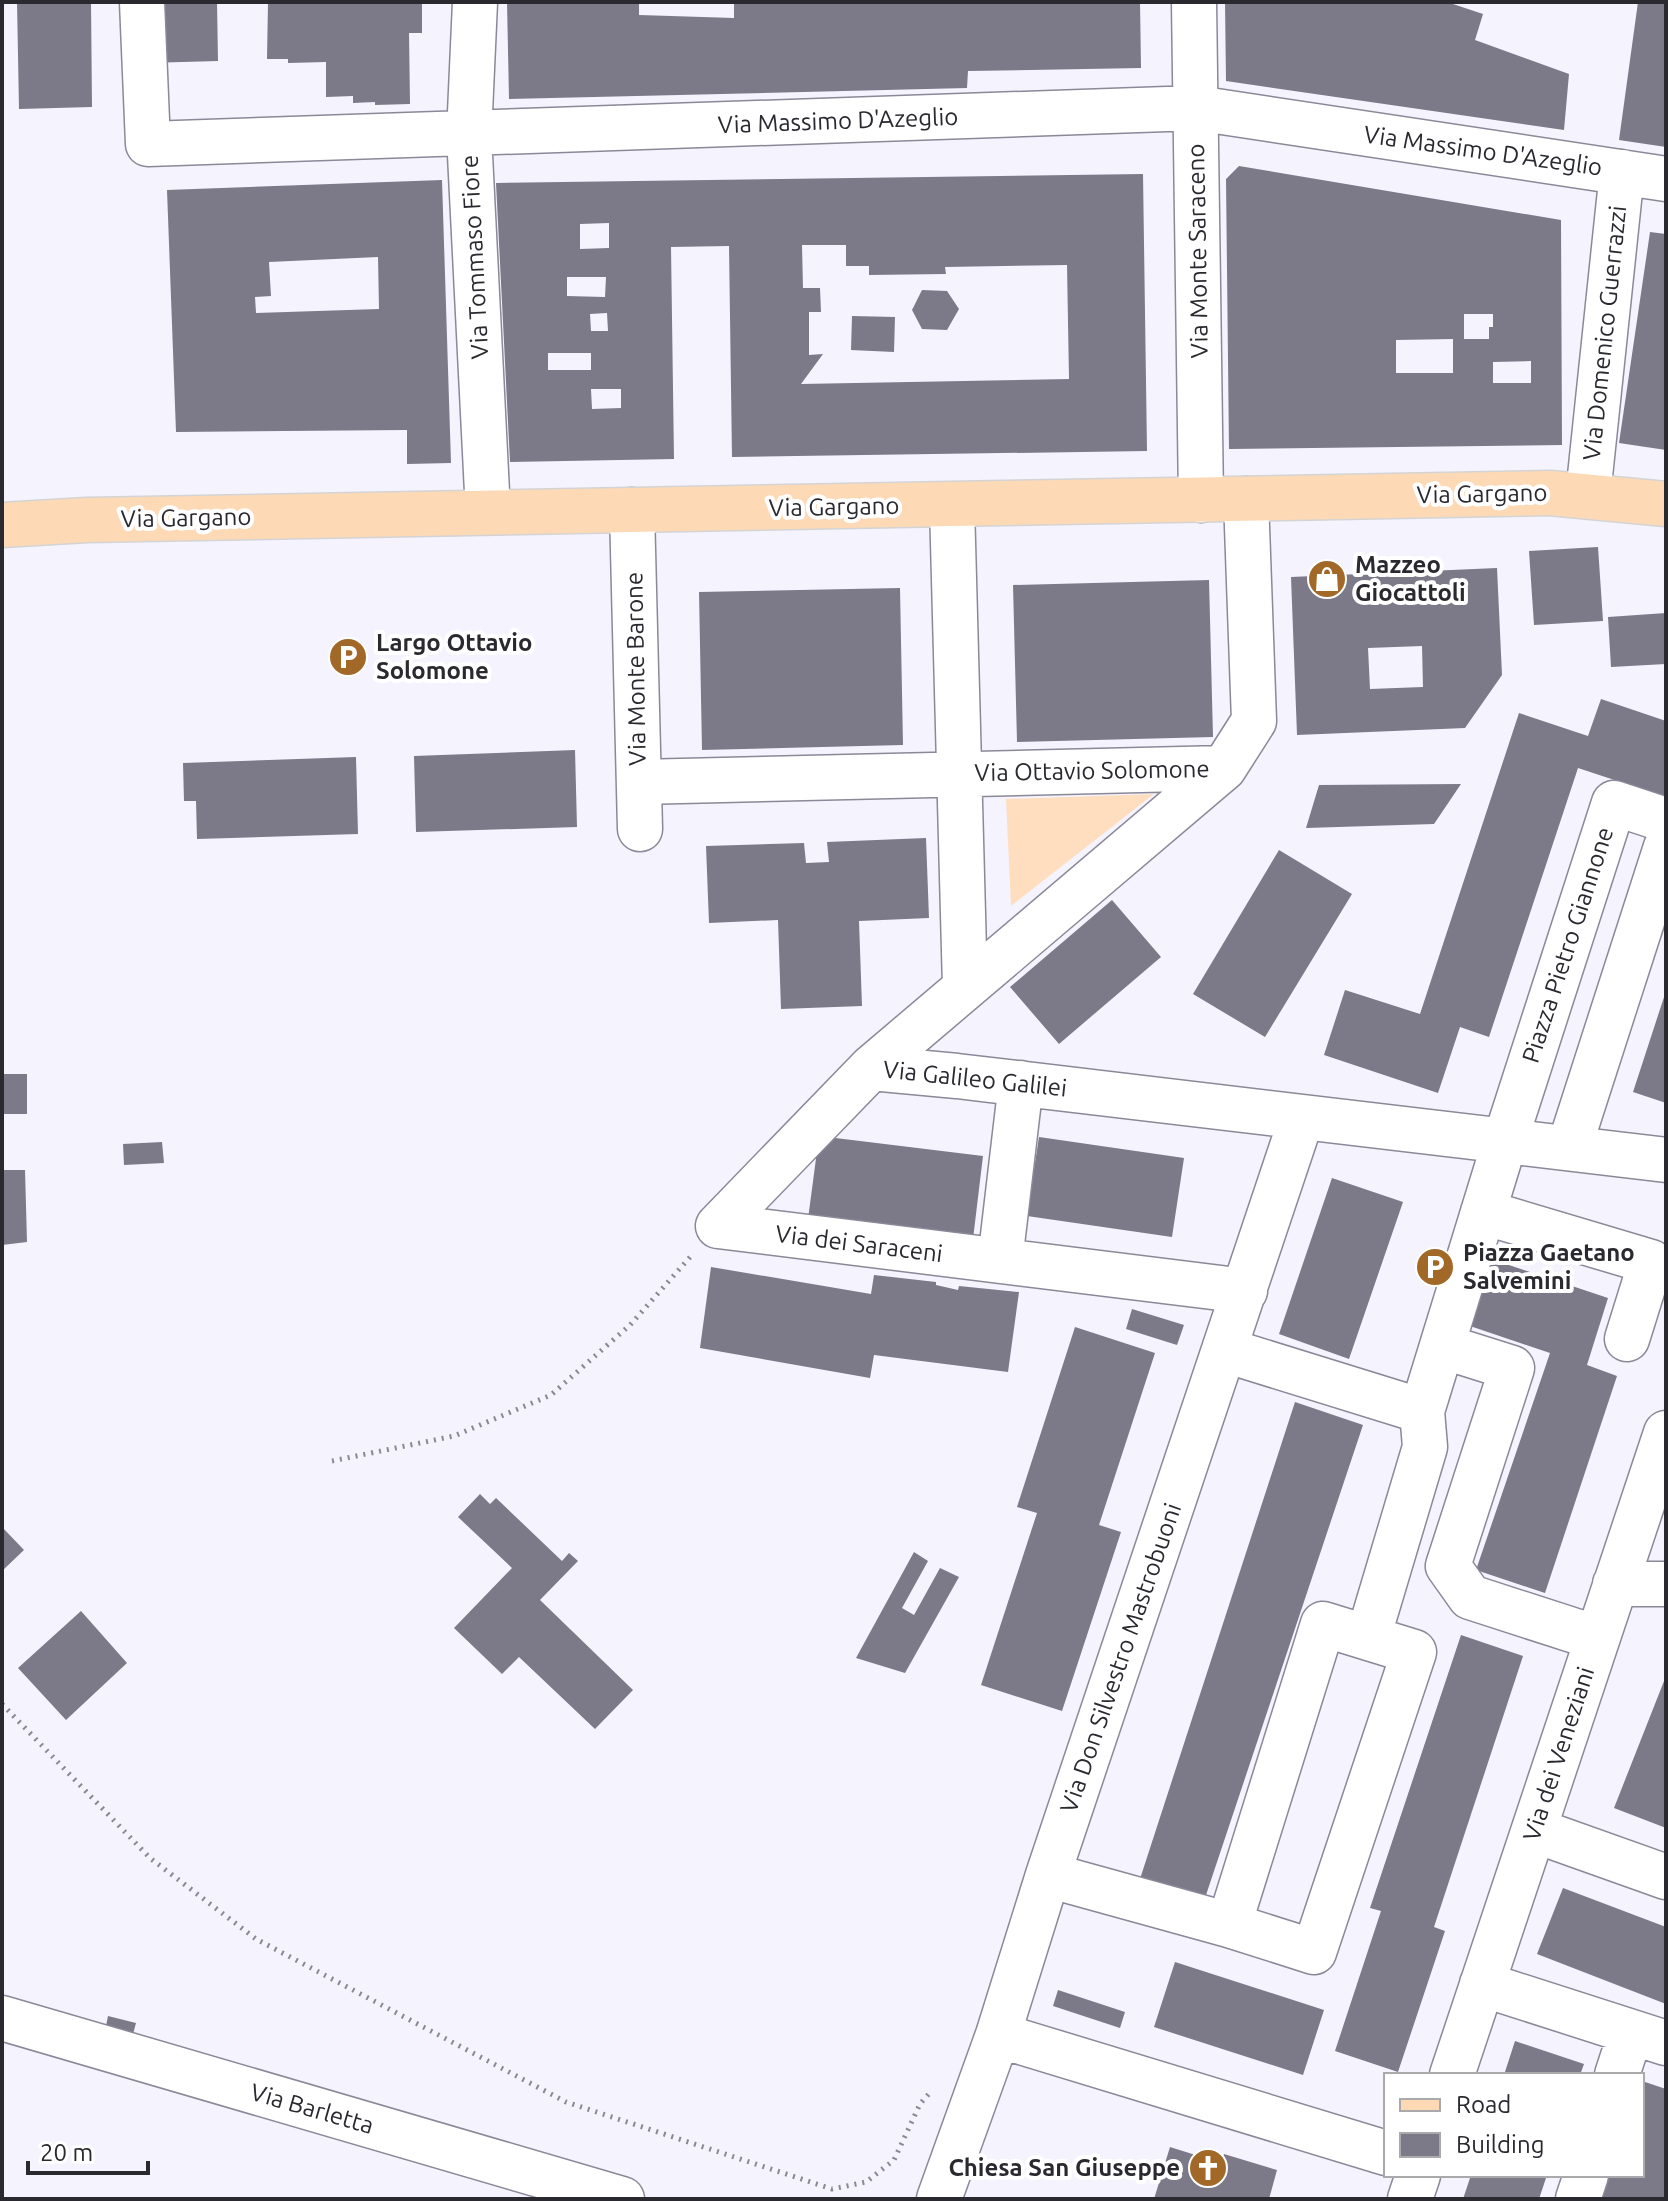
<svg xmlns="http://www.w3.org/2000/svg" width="1668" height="2201" viewBox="0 0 1668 2201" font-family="Ubuntu,sans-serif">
	<rect width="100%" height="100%" fill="#f5f3fe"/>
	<path fill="#fedebf" d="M1154,794l-143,112 -5,-107z"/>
	<path fill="#7c7989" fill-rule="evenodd" d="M17,2h74l1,105 -73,2z
		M146,2h71l1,59 -71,2z
		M268,2h154v31h-13l1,71 -35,1v-3l-22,1v-7l-27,1v-35l-38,1v-4h-21z
		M507,2h132v13l95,3v-16h406l1,66 -173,3 -1,17 -458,11z
		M1225,2h222l36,12 -8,26 94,34 -5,56 -338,-49z
		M1638,2h28v145l-47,-7z
		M1239,166l322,54 1,225 -333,4 -3,-270zM1464,314h29v13h-4v12h-25zM1453,339v34h-57v-33zM1531,361v22h-38v-21z
		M1143,174l4,277 -415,6 -3,-211 -58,1 3,212 -164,3 -14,-279zM609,223v25l-29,1v-25zM802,245h44v21h23v9l77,-1 -1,-7 122,-2 2,114 -268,5 22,-30 -14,1v-43h12l-1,-24h-17zM567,277h39l-1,20 -38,-1zM607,313l1,18h-17l-1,-17zM548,353h43v17h-43zM591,389h30v19l-29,1z
		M442,180l9,283 -44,1v-34l-231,2 -9,-242zM378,257l1,52 -123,4 -1,-16 16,-1 -2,-34z
		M1650,232l16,2v216l-47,-7z
		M922,290l25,1 12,18 -12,21 -25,-1 -10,-19z
		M852,316l43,1 -1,35 -43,-2z
		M1598,547l5,74 -69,4 -5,-74z
		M1497,568l5,107 -37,53 -168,7 -6,-158zM1422,646l1,41 -53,2 -2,-41z
		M1209,580l4,157 -196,5 -4,-157z
		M900,588l3,157 -201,5 -3,-158z
		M1666,613v51l-55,3 -3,-50z
		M1601,699l65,22v76l-88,-29 -89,269 -29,-10 -22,66 -114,-38 21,-65 75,24 99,-301 69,23z
		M575,750l2,77 -161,5 -2,-76z
		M356,757l2,77 -161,5 -1,-38h-12l-1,-38z
		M1461,784l-27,40 -128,4 13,-43z
		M926,838l3,80 -70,3 3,85 -81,3 -3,-89 -69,3 -3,-77 98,-3 2,20 23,-1 -2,-20z
		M1279,850l73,44 -87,143 -72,-43z
		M1112,900l49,57 -102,87 -49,-57z
		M1665,994h1v109l-33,-11z
		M2,1074h25v40h-25z
		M819,1136l164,20 -10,83 -165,-20z
		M1039,1137l145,21 -12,79 -145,-21z
		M162,1142l2,21 -40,2 -1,-21z
		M2,1170h23l2,72 -25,3z
		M1332,1178l71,24 -54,157 -70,-25z
		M1491,1259l117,39 -21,67 30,11 -72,217 -69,-23 74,-217 -80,-27z
		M711,1267l160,27 3,-19 62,7v3l22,5 1,-4 60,6 -11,80 -134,-17 -4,23 -170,-30z
		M1132,1309l52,16 -7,20 -51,-16z
		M1075,1327l80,26 -56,172 22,7 -59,179 -81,-26 56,-172 -20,-6z
		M1295,1402l68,23 -160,479 -64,-22z
		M480,1494l10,10 6,-6 66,63 7,-8 9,8 -38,39 93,90 -38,39 -76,-72 -17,17 -48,-46 58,-60 -54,-51z
		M2,1527l22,23 -22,21z
		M914,1552l14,9 -26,47 12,7 26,-47 19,9 -54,96 -49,-15z
		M81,1611l46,52 -61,57 -48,-52z
		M1461,1635l62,21 -89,271 11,4 -47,141 -63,-21 46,-140 -11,-3z
		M1666,1676v152l-52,-20z
		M1563,1888l103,39v77l-129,-50z
		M1175,1962l149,48 -21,65 -149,-48z
		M1058,1990l67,22 -5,16 -67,-22z
		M108,2016l28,7 -4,15 -27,-7z
		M1515,2041l69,23 -4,11h-76z
		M1642,2081l24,8v110h-72l8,-24h40z
		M1170,2147l51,16 3,-9 53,16 -8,29h-115z
		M1471,2175h76l-8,24h-76z"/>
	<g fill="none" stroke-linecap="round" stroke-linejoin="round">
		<g stroke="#8b8898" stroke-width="47">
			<path id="minor" d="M142,2l6,142 1048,-36 470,71
				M475,2l-6,133 19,377
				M1194,2l7,498
				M1588,495l34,-323
				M952,505l13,483
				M632,510l8,319
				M639,782l585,-14
				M871,1068l353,-300 30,-47 -8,-222
				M1569,1148l97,-301
				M1483,1212l168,50 -24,77
				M718,1226l153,-158 86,8 709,84
				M718,1226l527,65
				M1000,1261l21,-178
				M1442,1346l70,22 -64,198 22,31 127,41
				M1225,1350l197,61 83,-270 109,-338 52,17
				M1615,1584h51
				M1323,1624l91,28 -100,300 -85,-27z
				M1368,1638l57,-191 -3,-36
				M1534,1830l132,47
				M1048,1875l181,50
				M1482,1984l184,59
				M2,2018l620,181
				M998,2035l388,118
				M1452,2075l214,-642
				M1617,2075l14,-43
				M939,2199l59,-164 50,-160 254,-758
				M1410,2199l8,-24
				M1578,2199l8,-24"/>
		</g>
		<g stroke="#d4d4d5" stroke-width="47">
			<path id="major" d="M2,525l85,-5 1463,-27 116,11"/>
		</g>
		<path stroke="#8a8991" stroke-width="5" stroke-dasharray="2 6" stroke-linecap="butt" d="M332,1461l122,-25 97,-41 79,-70 61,-69
			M2,1704l148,154 106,81 310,163 266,87 34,-7 28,-22 26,-56 12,-14"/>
		<use href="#minor" stroke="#fff" stroke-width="44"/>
		<use href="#major" stroke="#fdd9b6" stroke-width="44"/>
	</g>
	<defs>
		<g id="shop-disc" transform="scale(2)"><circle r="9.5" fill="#a16827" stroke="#fff"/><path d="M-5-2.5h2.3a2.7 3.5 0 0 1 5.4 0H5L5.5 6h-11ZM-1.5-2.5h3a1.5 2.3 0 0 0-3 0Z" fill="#fff"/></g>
		<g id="parking-disc" transform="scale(2)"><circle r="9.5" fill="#a16827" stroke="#fff"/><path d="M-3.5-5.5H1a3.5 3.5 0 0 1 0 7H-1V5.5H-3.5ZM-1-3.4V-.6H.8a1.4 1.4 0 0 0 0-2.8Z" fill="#fff"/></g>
		<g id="church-disc" transform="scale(2)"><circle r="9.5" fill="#a16827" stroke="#fff"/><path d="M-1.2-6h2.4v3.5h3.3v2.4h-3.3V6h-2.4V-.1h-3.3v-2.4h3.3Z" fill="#fff"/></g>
	</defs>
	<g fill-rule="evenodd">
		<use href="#shop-disc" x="1327" y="579"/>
		<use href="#parking-disc" x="348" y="657"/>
		<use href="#parking-disc" x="1435" y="1267"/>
		<use href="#church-disc" x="1208" y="2168"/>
	</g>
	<g text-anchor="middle" stroke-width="8" stroke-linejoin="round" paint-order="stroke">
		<g font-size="24" fill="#2a292f" stroke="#fff">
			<text transform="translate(838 121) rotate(-2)" y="8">Via Massimo D'Azeglio</text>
			<text transform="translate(1483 151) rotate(8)" y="8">Via Massimo D'Azeglio</text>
			<text transform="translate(1198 251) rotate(-91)" y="8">Via Monte Saraceno</text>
			<text transform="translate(475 257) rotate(-93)" y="8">Via Tommaso Fiore</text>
			<text transform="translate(1605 333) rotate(-84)" y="8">Via Domenico Guerrazzi</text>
			<text transform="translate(1482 494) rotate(-1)" y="8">Via Gargano</text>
			<text transform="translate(834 507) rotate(-1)" y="8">Via Gargano</text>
			<text transform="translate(186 518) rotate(-1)" y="8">Via Gargano</text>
			<text transform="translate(636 669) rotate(-91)" y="8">Via Monte Barone</text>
			<text transform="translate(1092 771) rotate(-1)" y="8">Via Ottavio Solomone</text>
			<text transform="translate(1568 945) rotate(-72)" y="8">Piazza Pietro Giannone</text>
			<text transform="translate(975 1079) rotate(6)" y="8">Via Galileo Galilei</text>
			<text transform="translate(859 1244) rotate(7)" y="8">Via dei Saraceni</text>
			<text transform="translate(1121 1658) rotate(-71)" y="8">Via Don Silvestro Mastrobuoni</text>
			<text transform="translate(1559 1754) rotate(-72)" y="8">Via dei Veneziani</text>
			<text transform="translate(312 2109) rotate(16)" y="8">Via Barletta</text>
		</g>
		<g font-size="24" font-weight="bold" fill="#2a292f" stroke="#fff" text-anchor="start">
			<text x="1355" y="573">Mazzeo<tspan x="1355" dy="28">Giocattoli</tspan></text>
			<text x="376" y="651">Largo Ottavio<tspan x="376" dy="28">Solomone</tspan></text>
			<text x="1463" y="1261">Piazza Gaetano<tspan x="1463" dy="28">Salvemini</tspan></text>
			<text x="1180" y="2176" text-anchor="end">Chiesa San Giuseppe</text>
		</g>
	</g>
	<rect width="1668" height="2201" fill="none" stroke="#2a292f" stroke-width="8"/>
	<rect x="1384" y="2073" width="260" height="104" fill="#ffffff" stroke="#aaa9ac" stroke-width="2"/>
	<rect x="1400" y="2099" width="40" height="12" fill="#fdd9b6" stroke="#aaa9ac" stroke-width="2"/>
	<text x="1456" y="2113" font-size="24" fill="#2a292f">Road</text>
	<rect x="1400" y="2133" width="40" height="24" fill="#7c7989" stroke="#aaa9ac" stroke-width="2"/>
	<text x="1456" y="2153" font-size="24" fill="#2a292f">Building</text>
	<path d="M28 2161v12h120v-12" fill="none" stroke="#2a292f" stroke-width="4"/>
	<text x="40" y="2161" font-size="24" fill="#2a292f" stroke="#ffffff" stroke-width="6" paint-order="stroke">20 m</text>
</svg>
